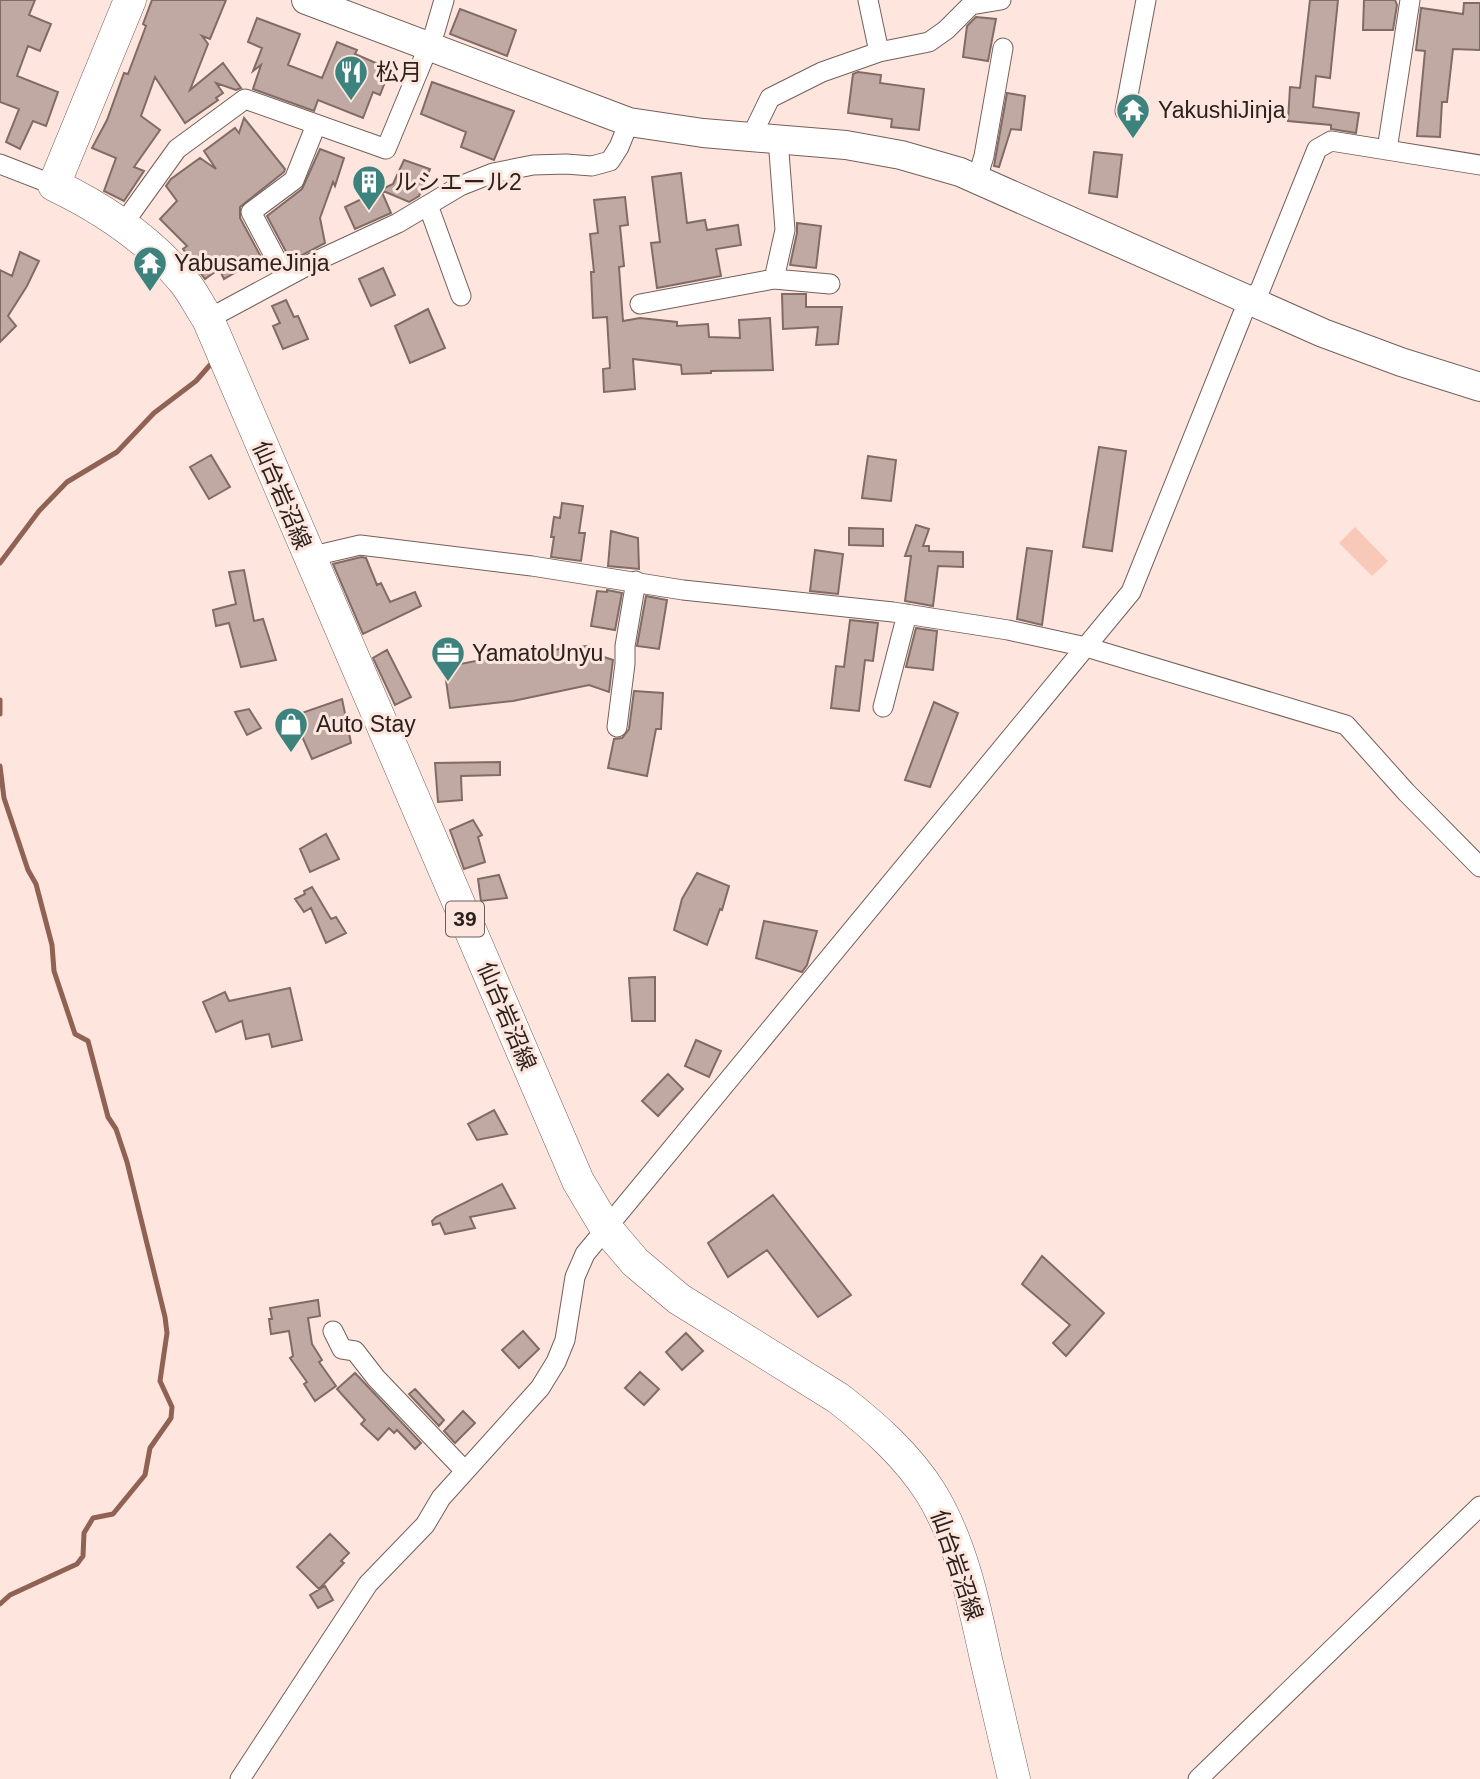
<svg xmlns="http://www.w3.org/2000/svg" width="1480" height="1779" viewBox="0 0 1480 1779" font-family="Helvetica,'Noto Sans JP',sans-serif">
	<rect width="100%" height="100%" fill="#fee6de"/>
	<path fill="#f8c8b8" d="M1355,527l33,34 -16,15 -33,-33z"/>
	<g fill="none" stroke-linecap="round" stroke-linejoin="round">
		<path stroke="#906254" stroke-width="5" d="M0,563l39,-52 28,-29 50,-30 37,-39 42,-32 14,-16
			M0,700v14
			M0,766l4,32 24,72 8,14 16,61 2,26 21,63 13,7 20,76 8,12 11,33 38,155 2,16 -7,48 12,26 -1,11 -21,30 -5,27 -32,39 -20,4 -9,15 -1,23 -6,8 -67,31 -10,9"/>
	</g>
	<path fill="#c0a9a2" stroke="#806c65" stroke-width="2" d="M0,0h35l-6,15 22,9 -11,27 -12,-5 -11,30 41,16 -12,34 -13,-5 -13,28 -14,-7 13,-33 -19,-7z
		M152,0h74l-16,39 -8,-3 6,8 -18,46 33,-27 18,25 -5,2 -20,-7 7,10 -7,5 2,2 -33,23 -30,-46 -14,39 19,14 -26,37 10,4 -20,30 -20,-10 12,-33 -24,-10 15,-28 17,-47 4,1 18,-48 -3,-2z
		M1310,0h28l-8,78 -14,-2 -3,31 46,6 -3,20 -25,-4v-4l-43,-4 2,-34 10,1z
		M1364,0h31l2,5 -4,25h-30z
		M1464,3h16v47l-27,-1 -6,53h-5l-2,35 -23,-1 8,-85 -9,-1 5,-42 42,6z
		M460,9l56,21 -9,26 -57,-22z
		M976,17l20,2 -8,42 -25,-4 4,-31z
		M257,18l43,16 -12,31 34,13 15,-36 20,8 -2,4 35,15 -10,26 -7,-3 -10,26 -45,-18 -4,11 -61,-22 8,-24 -8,6 9,-23 -14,-6z
		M858,72l23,3 -1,8 44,6 -5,41 -28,-3 1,-8 -44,-6 5,-39z
		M432,82l82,29 -20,49 -33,-13 5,-15 -45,-18z
		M1007,93l18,3 -4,34 -10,-1 -12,38 -5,-1z
		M244,118l41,51 -1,3 -44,35v11l21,39 -37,22 -5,-10 -14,10 -22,-30 4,-3 -27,-27 17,-18 -11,-15 5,-7 29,-21 16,11 -12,-18 31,-23 4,5z
		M320,149l24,9 -9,28 -2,-4 -13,36 5,25 -34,18 -24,-45 35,-27z
		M1094,152l28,3 -5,42 -28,-4z
		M404,160l26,9 -11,27 -10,6 -28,-12 10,23 -36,16 -10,-22 48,-23z
		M681,173l6,50 18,-3 2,10 31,-5 3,20 -25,4 5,27 -64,12 -6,-45 9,-1 -8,-65z
		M625,197l3,28 -8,1 4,40 -5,1 4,54 17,-3 37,4v4l31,-2 1,13 31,1 -1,-18 31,-2 3,52 -62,1v2l-29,1 -1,-9 -48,-6 2,30 -31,3 -1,-23 7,-1 -3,-51 -14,1 -2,-46h3l-4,-38 8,-1 -4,-33z
		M797,223l24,3 -5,42 -26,-3 7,-32z
		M20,252l19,9 -12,25 -19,30 8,10 -16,16v-72l12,6z
		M383,268l12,27 -24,11 -12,-27z
		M782,294h24v13h36l-4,37 -22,1 2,-18 -35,2z
		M286,300l8,17 4,-1 10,23 -25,10 -10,-23 7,-3 -8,-17z
		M428,309l17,39 -35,15 -15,-37z
		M1099,447l27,4 -14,100 -29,-4z
		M211,455l19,32 -21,12 -19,-32z
		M868,456l28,4 -5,41 -29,-3z
		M562,503l21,3 -4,27h6l-4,28 -30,-4 3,-20h-3l3,-20 6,1z
		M916,525l13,4 -6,17h6v5l34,1v15l-25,-1 -5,40 -28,-5 6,-45h-6z
		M849,528l34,1v17l-34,-1z
		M611,531l27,7 1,31 -31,-3z
		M1027,548l25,3 -10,74 -25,-6z
		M815,550l28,4 -5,40 -28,-3z
		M361,557l5,1 11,27 4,-2 9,19 25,-10 6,14 -58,28 -30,-70z
		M244,570l10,51 9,-2 13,41 -35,7 -12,-44 -13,3 -3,-16 23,-6 -7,-32z
		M607,590l15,3 -7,37 -24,-4 6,-35 10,1z
		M646,596l21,4 -8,49 -22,-3z
		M850,620l28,3 -5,38 -8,-1 -6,51 -28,-3 5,-42 8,1z
		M916,628l21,3 -4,39 -27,-3z
		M587,646l-1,5 27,9 -4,32 -20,-7 -76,16 -63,7 -6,-41 64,-12z
		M387,650l24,47 -16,8 -22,-47z
		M634,691l29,2 -2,36h-5l-9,47 -39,-8 6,-29 8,-1 7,-9z
		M342,699l9,44 -39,16 -19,-43z
		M934,702l24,11 -28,74 -25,-7z
		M249,709l12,19 -14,7 -12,-23z
		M500,762v13l-39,1 1,24 -24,2 -3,-39z
		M473,820l9,15 -4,2 7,25 -21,7 -14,-39z
		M326,834l13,25 -29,13 -10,-23z
		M697,873l32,13 -7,24 -2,-1 -13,36 -33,-15 8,-31z
		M499,875l8,23 -26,3 -3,-22z
		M312,887l19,32 5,-2 10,16 -20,10 -15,-35 -7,4 -9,-13 10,-5 -1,-3z
		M764,921l53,10 -10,34 -5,7 -46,-14z
		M655,977v44h-23l-3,-43z
		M290,988l12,52 -30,7 -3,-13 -23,5 -4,-18 -26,11 -13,-30 22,-10 4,9z
		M696,1040l25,11 -12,26 -24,-11z
		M668,1074l15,15 -25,27 -16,-15z
		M494,1110l13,24 -30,6 -9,-16z
		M502,1184l13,24 -45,9 5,11 -30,6 -5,-11 -7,2 -1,-4 4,-4z
		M773,1195l78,100 -33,22 -51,-67 -39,27 -20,-34z
		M1042,1256l62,57 -38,43 -13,-13 17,-18 -48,-41z
		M318,1300l2,16 -12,2 4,26 10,16 -3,2 17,24 -21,15 -11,-17 3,-2 -17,-24 3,-2 -4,-25 -18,3 -2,-15h3l-2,-11z
		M523,1331l16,18 -20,19 -17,-18z
		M686,1333l17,18 -21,19 -16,-18z
		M640,1372l19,17 -15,16 -19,-17z
		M355,1373l66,70 -6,6 -18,-19 -3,3 -5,-5 -11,12 -17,-16 4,-4 -28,-31z
		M415,1389l29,31 -5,6 -30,-32z
		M463,1411l12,12 -20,20 -11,-12z
		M330,1534l19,19 -8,8 3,2 -25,26 -22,-22z
		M325,1586l8,14 -15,8 -8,-13z"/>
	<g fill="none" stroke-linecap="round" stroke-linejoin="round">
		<g stroke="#745f59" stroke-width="21">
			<path id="street" d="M868,0l11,52
				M1125,111l21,-111
				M751,137l19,-39 52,-26 57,-20 50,-10 17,-12 25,-25 30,-5
				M1387,150l23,-150
				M0,164l54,21
				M977,179l7,-23 19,-108
				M428,205l33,91
				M123,224l54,-75 68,-50 141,50 49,-118 9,-31
				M285,276l-34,-64 43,-32 22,-55
				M774,279l56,5
				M640,304l134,-25 11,-49 -7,-91
				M208,319l108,-58 82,-38 62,-37 33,-13 40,-8 33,-1 26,2 18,-5 9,-14 10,-25
				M309,557l51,-12 172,21 151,24 210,22 115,18 78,17 260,78 60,67 74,75
				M883,707l24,-93
				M617,727l8,-63v-18l11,-65
				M333,1331l9,18 13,2 21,27 89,93
				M240,1779l128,-195 57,-59 16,-27 99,-110 16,-26 9,-22 10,-63 10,-23 546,-662 117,-291 12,-11 57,-141 14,-8 149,24
				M1198,1779l282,-273"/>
		</g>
		<g stroke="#745f59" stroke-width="30">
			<path id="secondary" d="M306,0l323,122 74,11 143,12 55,10 59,17 363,161 78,29 79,25"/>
		</g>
		<g stroke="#745f59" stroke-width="33">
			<path id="primary" d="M130,0l-76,185c48,23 92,52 127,93 11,12 18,28 27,41l370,862 28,47 29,34 44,37 159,99c35,27 69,57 93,95 30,49 43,110 55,166 9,40 19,80 28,120"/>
		</g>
		<use href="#street" stroke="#fff" stroke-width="19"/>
		<use href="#secondary" stroke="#fff" stroke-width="28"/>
		<use href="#primary" stroke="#fff" stroke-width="32"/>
	</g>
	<defs>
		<g id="restaurant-pin" transform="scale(1.75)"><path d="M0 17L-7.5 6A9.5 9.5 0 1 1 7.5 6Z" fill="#3c837e" stroke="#fee6de"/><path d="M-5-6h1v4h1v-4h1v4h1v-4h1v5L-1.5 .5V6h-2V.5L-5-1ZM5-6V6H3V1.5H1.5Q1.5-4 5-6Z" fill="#fff"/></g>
		<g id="temple-pin" transform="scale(1.75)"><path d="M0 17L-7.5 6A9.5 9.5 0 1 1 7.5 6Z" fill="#3c837e" stroke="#fee6de"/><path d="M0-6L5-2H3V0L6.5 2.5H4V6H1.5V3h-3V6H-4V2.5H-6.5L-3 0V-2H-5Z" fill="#fff"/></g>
		<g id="building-pin" transform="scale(1.75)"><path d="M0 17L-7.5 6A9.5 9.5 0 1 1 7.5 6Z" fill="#3c837e" stroke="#fee6de"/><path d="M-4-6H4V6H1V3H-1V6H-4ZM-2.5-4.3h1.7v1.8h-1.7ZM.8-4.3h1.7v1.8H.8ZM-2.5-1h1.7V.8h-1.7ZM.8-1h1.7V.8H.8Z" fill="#fff"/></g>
		<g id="office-pin" transform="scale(1.75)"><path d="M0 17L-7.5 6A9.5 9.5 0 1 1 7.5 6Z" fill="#3c837e" stroke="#fee6de"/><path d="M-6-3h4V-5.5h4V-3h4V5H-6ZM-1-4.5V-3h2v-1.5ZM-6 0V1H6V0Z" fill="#fff"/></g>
		<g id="shop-pin" transform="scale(1.75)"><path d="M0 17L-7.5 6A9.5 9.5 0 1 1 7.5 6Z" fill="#3c837e" stroke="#fee6de"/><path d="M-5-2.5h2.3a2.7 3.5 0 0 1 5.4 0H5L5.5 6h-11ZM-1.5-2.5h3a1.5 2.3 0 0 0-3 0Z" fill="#fff"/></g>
	</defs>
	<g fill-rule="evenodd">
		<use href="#restaurant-pin" x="351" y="72"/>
		<use href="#temple-pin" x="1133" y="110"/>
		<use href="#building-pin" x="369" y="182"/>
		<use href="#temple-pin" x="150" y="263"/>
		<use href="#office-pin" x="448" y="653"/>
		<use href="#shop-pin" x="291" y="724"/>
	</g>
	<g text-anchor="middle" stroke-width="6" stroke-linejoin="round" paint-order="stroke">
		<rect fill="#fee6de" stroke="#6a5d58" stroke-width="2" x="446" y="901.5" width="38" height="35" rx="5"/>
		<g font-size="21" font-weight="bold" fill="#2b221f">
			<text x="465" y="926">39</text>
		</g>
		<g font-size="23" fill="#2b221f" stroke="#fee6de" text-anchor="start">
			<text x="376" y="80">松月</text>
			<text x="1158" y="118">YakushiJinja</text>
			<text x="394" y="190">ルシエール2</text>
			<text x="174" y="271">YabusameJinja</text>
			<text x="472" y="661">YamatoUnyu</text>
			<text x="316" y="732">Auto Stay</text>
		</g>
		<g font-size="23" fill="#2b221f" stroke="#fee6de">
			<text transform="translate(282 495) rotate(67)" y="8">仙台岩沼線</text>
			<text transform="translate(507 1016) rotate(67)" y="8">仙台岩沼線</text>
			<text transform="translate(957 1565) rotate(71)" y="8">仙台岩沼線</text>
		</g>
	</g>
</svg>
